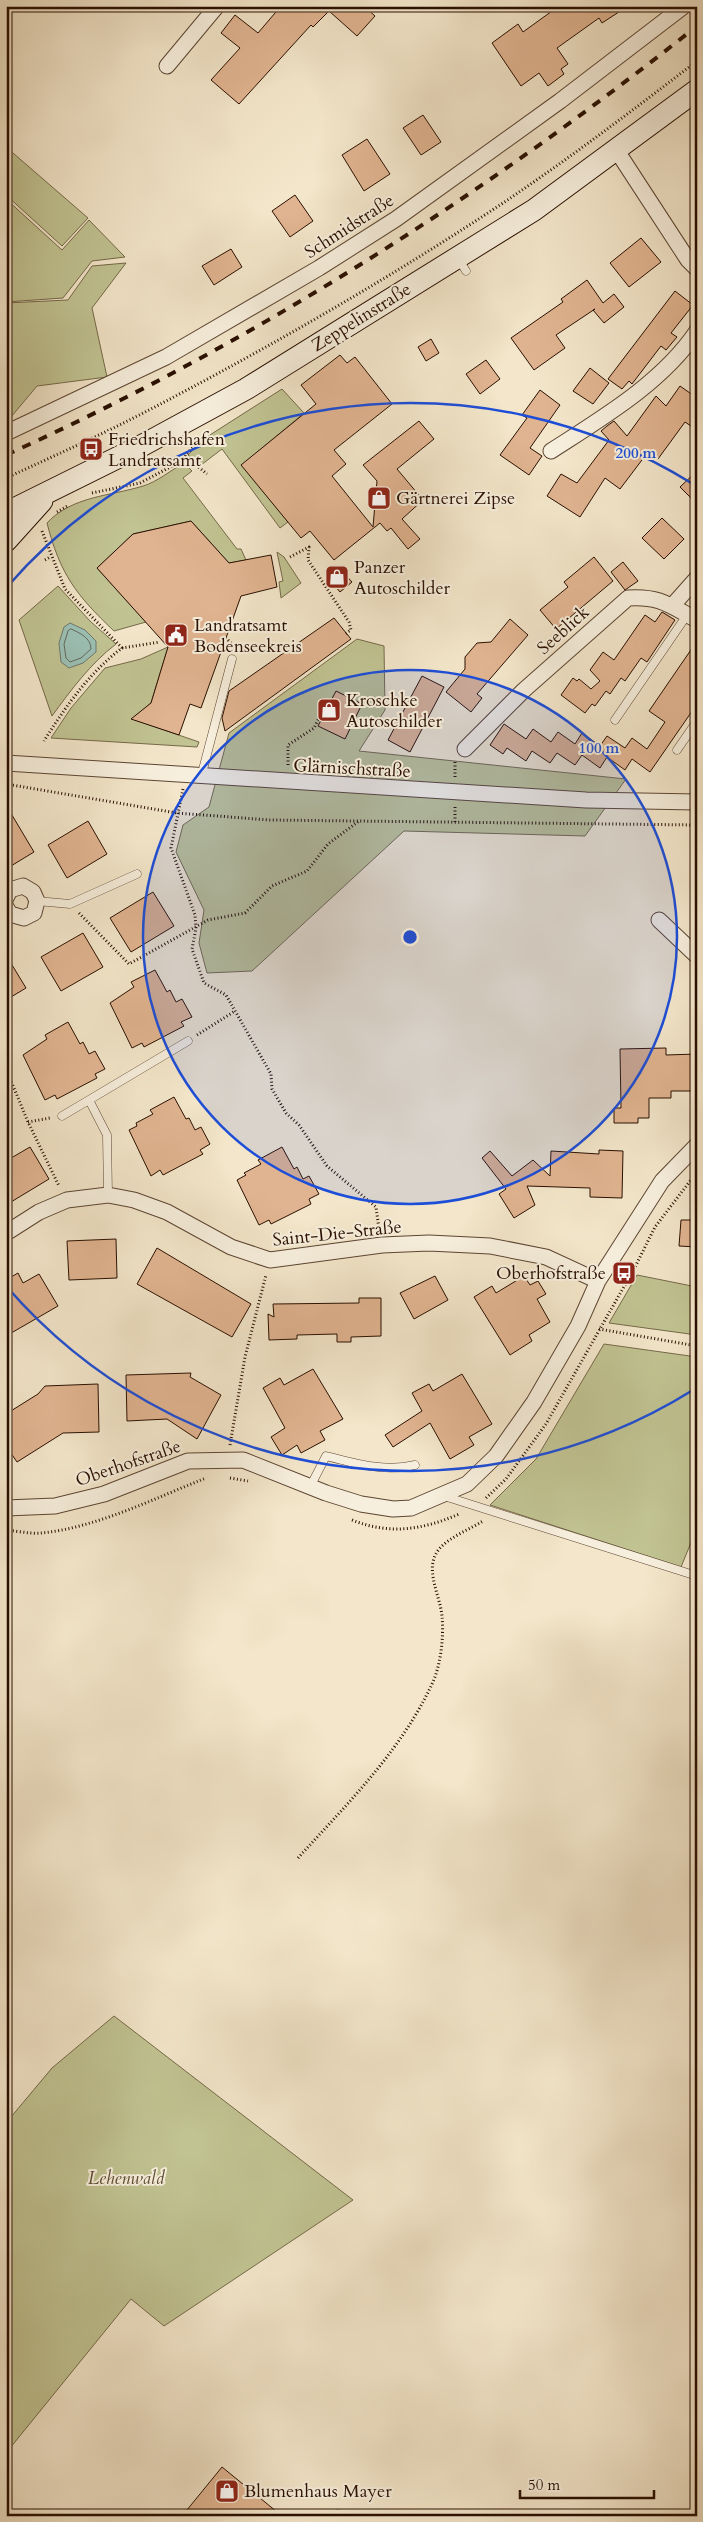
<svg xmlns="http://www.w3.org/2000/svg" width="703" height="2522" viewBox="0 0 703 2522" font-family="Cardo,serif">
	<rect width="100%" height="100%" fill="#f3e6ca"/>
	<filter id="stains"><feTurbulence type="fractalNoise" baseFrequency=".004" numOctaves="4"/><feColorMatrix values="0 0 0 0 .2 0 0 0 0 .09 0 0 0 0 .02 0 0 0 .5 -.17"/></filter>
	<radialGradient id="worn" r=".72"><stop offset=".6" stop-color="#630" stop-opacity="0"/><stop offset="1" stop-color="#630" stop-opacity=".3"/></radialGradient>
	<path fill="#c1c392" stroke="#756949" d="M6,147l82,71 -26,28 -56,-51z
		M6,199l56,51 27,-30 36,37 -33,4 -29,37 -57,4z
		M126,263l-34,45 15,69 -70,9 -31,37v-120l62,-3 24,-34z
		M282,389l22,24 -62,52 46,57 -8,6 -58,-79 -21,16 -13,-10 14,-15z
		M184,463l8,8 -9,7 54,71h4l5,11 -17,3 -38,-42 -58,13 -36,34 49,54 -32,9c-38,-36 -54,-57 -67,-108 25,-27 64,-27 96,-37 14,-4 28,-16 41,-23z
		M277,552l7,5 17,26 -20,15 -2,-16 4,-1z
		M58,586l32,35 26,23c-26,20 -45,46 -64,72l-33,-96z
		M357,639l27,7 1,64 -26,41 267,28 -41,57 -181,-5 -152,140 -45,2 -8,-30 5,-33 -28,-58 7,-27 26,-18 20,-74z
		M168,647l-17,56 -19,16 67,23 -2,5 -146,-9 20,-30 34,-40 36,-9z
		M637,1275l60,12v48l-88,-12z
		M604,1344l93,13v171l-16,39 -191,-62 46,-46z
		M114,2016l239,184 -189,126 -33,-27 -125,154v-330l46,-55z"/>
	<path fill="#9bc0b4" stroke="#6d796c" d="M70,623l15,7 11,11v11l-13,11 -14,5 -8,-6 -2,-19 5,-16z"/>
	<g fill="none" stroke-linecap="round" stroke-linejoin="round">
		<path stroke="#62685a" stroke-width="1" d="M71,629c9,4 20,9 20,20l-10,9 -11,4 -4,-4 -2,-14 4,-13z"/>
	</g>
	<path fill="#e0b490" stroke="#290f00" d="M281,6h83l11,10 -18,20 -28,-25 -16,16 -2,-2 -72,79 -28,-24 29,-32 -19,-15 14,-18 23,18z
		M559,6h69l-26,17 -3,-5 -42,30 11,16 -7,5 3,5 -16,12 -9,-13 -18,13 -29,-43 26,-19 5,8z
		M423,115l18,27 -20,13 -18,-27z
		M367,139l23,35 -26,17 -22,-36z
		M295,195l18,26 -23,16 -18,-26z
		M641,238l20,24 -32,25 -19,-24z
		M231,249l11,18 -28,18 -12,-19z
		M587,280l16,23 11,-9 10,13 -20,16 -11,-13 2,-1 -39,26 9,13 -31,22 -23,-32 52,-36 -2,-3z
		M675,291l18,14 -22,28 6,4 -11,13 -5,-4 -29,38 -3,-3 -7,8 -14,-10z
		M431,339l8,14 -13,8 -8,-14z
		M340,355l7,8 8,-6 37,47 -58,46 12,14 -14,12 41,51 4,-46 -14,-16 56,-44 15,18 -37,30 26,31 -21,19 18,20 -12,10 -17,-21 -4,3 -7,-8 -46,37 -24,-29 -9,7 -60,-73 75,-61 -15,-19z
		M486,360l14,19 -20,15 -14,-20z
		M590,368l19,15 -16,21 -20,-13z
		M680,386l17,12v32l-12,-8 -27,37 -10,-7 -28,37 -15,-11 -25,39 -33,-21 14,-22 16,9 32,-43 -8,-9 6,-5 7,-5 13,15 29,-40 10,10z
		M540,390l20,15 -30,43 12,8 -13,19 -29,-20 27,-37 -5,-3z
		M697,471v33l-17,-17z
		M662,518l22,21 -20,20 -22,-21z
		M191,521l38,42 42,-8 6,32 -36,9 -40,112 -11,-4 -11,31 -48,-16 20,-16 17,-56 -71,-79 36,-34z
		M594,557l19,24 -57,48 -16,-19 28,-23 -4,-5z
		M623,562l15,19 -13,9 -14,-18z
		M340,569l12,13 -12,10 -11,-13z
		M662,612l13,8 -28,42 -6,-4 -16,23 -4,-3 -11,16 -4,-3 -11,15 -3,-2 -7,9 -24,-18 12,-17 4,3 2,-2 12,10 9,-8 -10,-11 13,-18 11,8 31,-45 10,7z
		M334,618l17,21 -126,92 -3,-13 7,-27z
		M510,619l18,16 -51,59 5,4 -11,14 -25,-20 19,-23v-12l12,-14 14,-1z
		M697,641v63l-47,68 -18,-13 -7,11 -18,-13 -7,11 -18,-13 -7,10 -18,-12 -7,10 -18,-12 -6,10 -19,-13 -4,6 -13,-9 14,-21 22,15 7,-10 18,13 7,-10 17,12 7,-11 18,13 7,-10 18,12 7,-10 15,11 18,-27 -16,-11z
		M422,676l22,11 -34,65 -22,-12z
		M336,691l26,13 -17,35 -27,-13z
		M6,805l28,47 -28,17z
		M88,821l19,33 -40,24 -19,-33z
		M153,892l21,34 -43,26 -21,-34z
		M83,933l20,34 -42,24 -20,-34z
		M6,955l20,33 -20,12z
		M155,970l12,22 3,-2 6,12 6,-3 10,18 -11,5 3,4 -40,21 -2,-4 -10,5 -22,-45 24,-16 -3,-5z
		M68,1022l12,22 3,-2 6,12 6,-3 10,18 -10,5 2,4 -40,21 -2,-4 -10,5 -22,-45 24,-16 -2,-4z
		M666,1048v7l31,-1v37h-26v7h-22v20h-11v5h-24v-15h7l-1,-59z
		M174,1097l12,22 3,-1 6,12 6,-3 9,17 -10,6 3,4 -40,21 -3,-5 -9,6 -22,-46 8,-4 -1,-3 17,-9 -3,-4z
		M30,1147l19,32 -43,26v-44z
		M282,1147l12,22 3,-2 6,12 6,-3 10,18 -10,5 2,5 -40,20 -2,-4 -10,5 -22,-45 9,-5 -2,-2 17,-9 -3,-4z
		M599,1150l24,1 -1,47 -32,-1v-9l-63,-2 8,19 -21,13 -15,-24 7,-5 -24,-31 8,-7 22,25 21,-16 17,16 1,-25 48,3z
		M681,1220h16v27l-18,-1z
		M116,1239l1,39 -48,2 -2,-39z
		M157,1248l94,56 -19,33 -95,-53z
		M18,1273l5,10 16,-9 19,32 -52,30v-56z
		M435,1276l13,24 -34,19 -14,-26z
		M524,1276l6,9 8,-4 8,13 -9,5 13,23 -21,13 3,6 -22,14 -36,-58 18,-11 4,7z
		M359,1298h22v38l-30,1v5h-14v-8l-40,1v4l-28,1 -1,-26 6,3 -1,-13 86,-1z
		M313,1369l30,50 -23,12 5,9 -24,13 -4,-8 -15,10 -11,-18 14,-9 -22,-40 17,-10 4,7z
		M191,1373l-1,4 31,18 -24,44 -30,-20 -40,2 -1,-46z
		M462,1374l30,50 -23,13 5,8 -24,14 -20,-36 -37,24 -8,-12 37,-24 -10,-18 17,-9 4,7z
		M98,1384l1,48 -36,1 -46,29 -11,-16v-32l32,-20 7,-8z
		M222,2467l60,49h-100z"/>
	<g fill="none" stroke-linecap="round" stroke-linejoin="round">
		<g stroke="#5c4532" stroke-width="9">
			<path id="lane" d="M458,258l8,13
				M615,720l72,-105
				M677,750l20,-29
				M201,777l31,-118
				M37,901l33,3 67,-30
				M89,1100l99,-59
				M62,1116l27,-16 18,35 1,60
				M310,1487l16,-31c30,8 59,16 89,9
				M444,1496l253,80
				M338,2516v-2"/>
		</g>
		<g stroke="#5c4532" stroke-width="17">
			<path id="street" d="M167,66l50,-60
				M617,151l71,109 9,9
				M6,433l160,-76 153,-89 77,-49 164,-118 124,-95
				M551,451c51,-33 111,-68 146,-120
				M673,605l24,-27
				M465,749l59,-59 104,-92c32,-2 41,7 69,22
				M6,763l580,37 111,2
				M6,898l4,-8 13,-4 10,6 4,9 -3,12 -10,5 -14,-4 -4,-7
				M659,920l38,36
				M6,1233l33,-21 28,-12 41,-5 26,5 33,12 64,35 39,13 112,-15 47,-2 61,3 56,11 52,24
				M6,1508l49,-2 49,-12 84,-33 55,-1 83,33 35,11 32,5 18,-1 56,-24 29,-28 38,-54 44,-76 20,-45 64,-100 35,-36"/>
		</g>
		<g stroke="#290f00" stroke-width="23">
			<path id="secondary" d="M6,513l137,-68 103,-56 288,-179 163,-120
				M6,541l36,-40"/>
		</g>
		<path stroke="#290f00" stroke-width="3" stroke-dasharray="1 2.5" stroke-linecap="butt" d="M185,456l22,18
			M6,478c48,-22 97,-44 143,-68 121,-63 241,-132 354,-207 67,-45 130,-93 194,-142
			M92,493l48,-10 38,-20 27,-28
			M57,512l12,-7
			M42,531l23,58 57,59c-33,25 -56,58 -78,93
			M290,557l19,-10 -1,13 41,62 2,8 -6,4
			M45,560l5,-3
			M228,640l7,7
			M122,648l38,-6
			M288,765v-20l26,-17 14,-28
			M455,777v-16
			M6,784l171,29 93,7 427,5
			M183,789l-12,59 24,67 1,13 -4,21 12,34 22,12 45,79 1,15 14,24 13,12 28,41 49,41 3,22
			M455,822v-16
			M79,913l50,51 79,-44 37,-7 27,-27 35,-15 21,-27 31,-23
			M197,1035l38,-24
			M6,1069l22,53 31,64
			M28,1122l22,-4
			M599,1329l98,17
			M230,1445l15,-88 21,-82
			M230,1478l18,3
			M486,1498l20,-19 40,-55 88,-155 21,-42 42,-55
			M352,1520c37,15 71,10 107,-6
			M6,1530c11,1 24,4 35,3 55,-5 114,-35 165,-55
			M298,1858c49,-54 103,-107 134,-174 9,-19 12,-48 10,-68 -2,-22 -20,-50 -1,-69 11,-11 29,-18 42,-26"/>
		<use href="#lane" stroke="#f7efdd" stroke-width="8"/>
		<use href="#street" stroke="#f7efdd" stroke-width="15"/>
		<use href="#secondary" stroke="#f7efdd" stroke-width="21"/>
		<path stroke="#290f00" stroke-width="4" stroke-dasharray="9 9" stroke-linecap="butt" d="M6,455c248,-112 478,-260 691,-429"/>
	</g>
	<circle cx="410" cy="937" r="267" fill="#1d4ed8" fill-opacity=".12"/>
	<g fill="none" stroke="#1d4ed8" stroke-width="2.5">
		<circle cx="410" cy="937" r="267"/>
		<path d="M693 1390A534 534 0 0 1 7 1287M7 587A534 534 0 0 1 693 484"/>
	</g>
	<defs>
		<g id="bus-square" transform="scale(1.25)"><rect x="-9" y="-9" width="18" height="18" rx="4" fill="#8f2418" stroke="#f7efdd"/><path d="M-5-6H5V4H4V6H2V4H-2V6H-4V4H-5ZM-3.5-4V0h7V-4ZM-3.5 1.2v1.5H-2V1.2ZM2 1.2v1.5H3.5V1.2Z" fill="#fff"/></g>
		<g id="shop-square" transform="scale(1.25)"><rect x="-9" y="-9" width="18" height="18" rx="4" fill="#8f2418" stroke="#f7efdd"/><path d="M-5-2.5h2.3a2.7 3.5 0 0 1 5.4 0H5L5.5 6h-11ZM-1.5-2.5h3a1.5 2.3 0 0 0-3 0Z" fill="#fff"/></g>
		<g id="civic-square" transform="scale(1.25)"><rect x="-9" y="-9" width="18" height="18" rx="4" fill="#8f2418" stroke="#f7efdd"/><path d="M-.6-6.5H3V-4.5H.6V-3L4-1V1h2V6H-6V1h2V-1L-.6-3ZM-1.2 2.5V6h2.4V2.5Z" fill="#fff"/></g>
	</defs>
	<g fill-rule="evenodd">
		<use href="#bus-square" x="91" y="449"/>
		<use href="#shop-square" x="379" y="498"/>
		<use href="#shop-square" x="337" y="577"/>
		<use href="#civic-square" x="176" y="635"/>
		<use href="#shop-square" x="329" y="710"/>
		<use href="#bus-square" x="624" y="1273"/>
		<use href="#shop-square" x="227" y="2491"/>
	</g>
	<g text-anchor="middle" stroke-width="4" stroke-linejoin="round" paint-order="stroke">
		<g font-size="18" fill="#290f00" stroke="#f7efdd">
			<text transform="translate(349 226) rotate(-33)" y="6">Schmidstraße</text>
			<text transform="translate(361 317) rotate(-32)" y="6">Zeppelinstraße</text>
			<text transform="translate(563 630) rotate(-42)" y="6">Seeblick</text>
			<text transform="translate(352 768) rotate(3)" y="6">Glärnischstraße</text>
			<text transform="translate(337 1233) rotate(-6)" y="6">Saint-Die-Straße</text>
			<text transform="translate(128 1463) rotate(-19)" y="6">Oberhofstraße</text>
		</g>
		<g font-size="18" fill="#290f00" stroke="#f7efdd" text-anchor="start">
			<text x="108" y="445">Friedrichshafen<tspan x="108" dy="21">Landratsamt</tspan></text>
			<text x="396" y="504">Gärtnerei Zipse</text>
			<text x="354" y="573">Panzer<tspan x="354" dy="21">Autoschilder</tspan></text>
			<text x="194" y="631">Landratsamt<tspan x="194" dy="21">Bodenseekreis</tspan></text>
			<text x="346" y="706">Kroschke<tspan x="346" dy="21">Autoschilder</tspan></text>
			<text x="606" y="1279" text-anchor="end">Oberhofstraße</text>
			<text x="244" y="2497">Blumenhaus Mayer</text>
		</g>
		<g font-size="18" font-style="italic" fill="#5e4e33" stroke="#f7efdd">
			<text x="126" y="2184">Lehenwald</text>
		</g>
	</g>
	<circle cx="410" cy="937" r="8" fill="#1d4ed8" stroke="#f7efdd" stroke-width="2.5"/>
	<g font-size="15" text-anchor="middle" font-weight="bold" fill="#1d4ed8" stroke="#f7efdd" stroke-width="4" stroke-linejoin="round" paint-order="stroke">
		<text x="636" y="458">200 m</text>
		<text x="599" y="753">100 m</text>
	</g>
	<rect width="703" height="2522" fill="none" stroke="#f3e6ca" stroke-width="25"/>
	<rect x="8" y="8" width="688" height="2507" fill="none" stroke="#290f00" stroke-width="2.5"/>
	<rect x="12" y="12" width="678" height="2497" fill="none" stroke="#290f00"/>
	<path d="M520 2490v8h134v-8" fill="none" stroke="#290f00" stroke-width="2.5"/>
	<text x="528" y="2490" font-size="15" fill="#290f00" stroke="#f7efdd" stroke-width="4" paint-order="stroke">50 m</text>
	<rect width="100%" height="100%" filter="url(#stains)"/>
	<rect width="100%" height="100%" fill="url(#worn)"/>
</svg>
